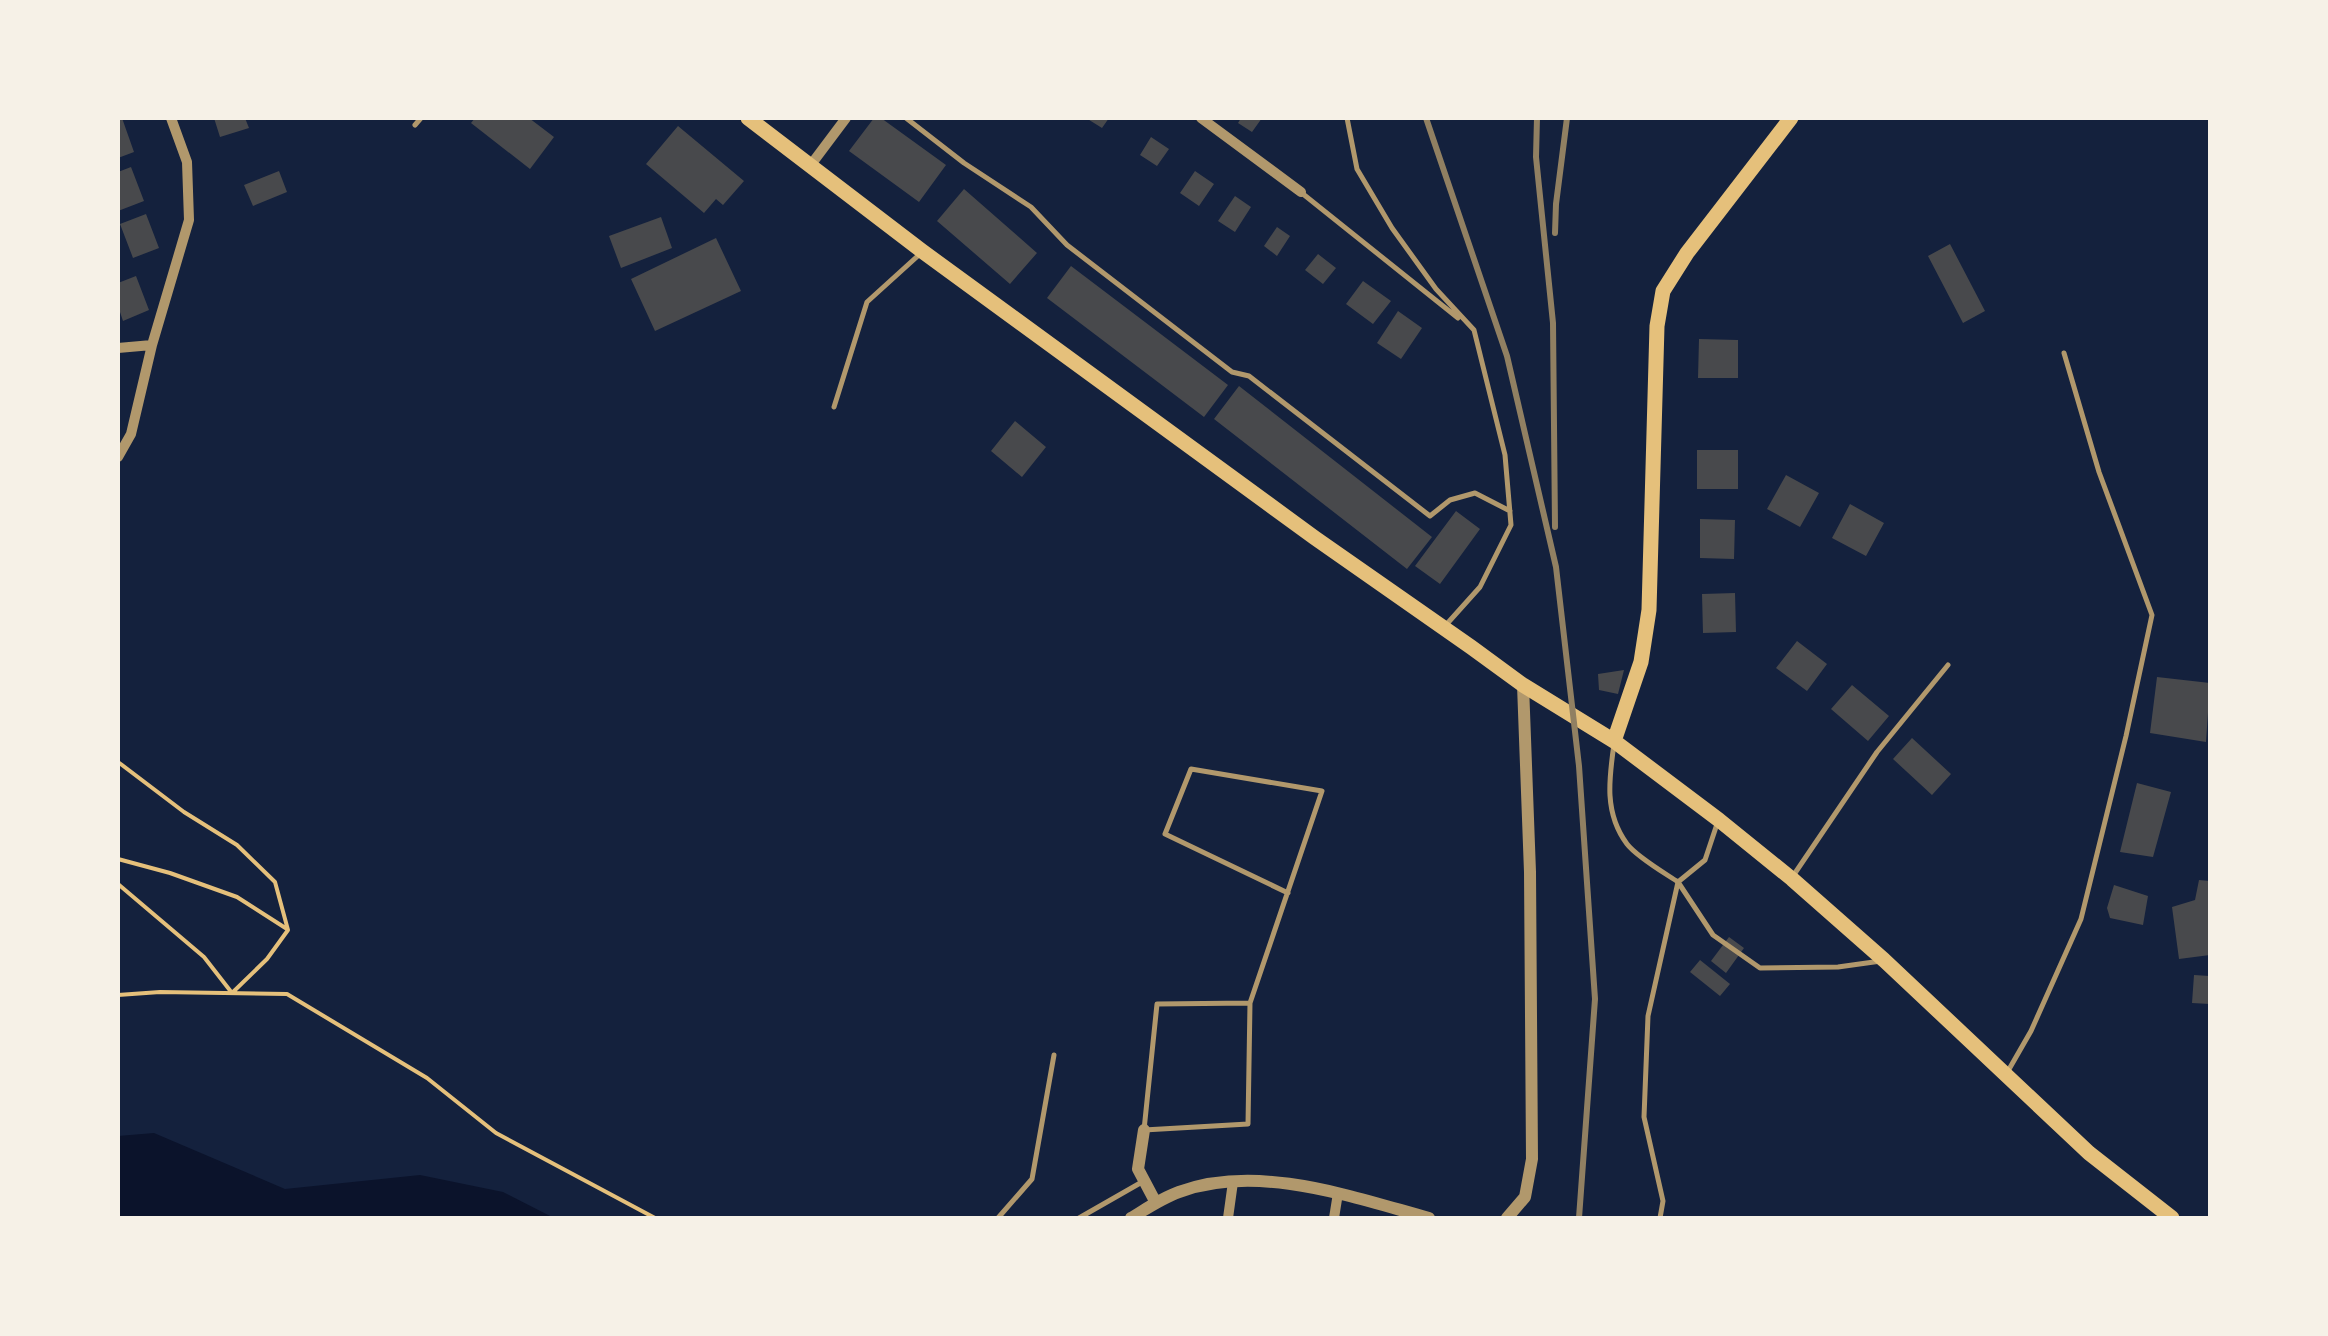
<svg xmlns="http://www.w3.org/2000/svg" width="2328" height="1336" viewBox="0 0 2328 1336" font-family="'Sofia Sans Condensed',sans-serif">
	<rect width="100%" height="100%" fill="#14213d"/>
	<path fill="#0b132b" d="M154,1133l131,56 135,-14 83,17 51,26h-436v-82z"/>
	<path fill="#48494c" d="M122,118l12,34 -16,6v-39z
		M214,118h31l4,10 -29,9z
		M475,118h54l25,19 -24,32 -59,-46z
		M874,118h7l65,47 -27,37 -70,-51z
		M1086,118h23l-7,10z
		M1241,118h21l-10,14 -14,-9z
		M678,126l66,55 -21,24 -7,-6 -12,14 -58,-49z
		M1151,137l18,12 -12,17 -17,-11z
		M131,167l13,34 -26,10v-39z
		M279,171l8,21 -34,14 -9,-21z
		M1195,171l19,13 -15,22 -19,-13z
		M964,189l73,64 -27,31 -73,-63z
		M1235,196l16,11 -16,25 -17,-11z
		M146,214l13,34 -26,10 -13,-34z
		M661,217l11,31 -51,20 -12,-32z
		M1277,227l13,9 -13,20 -13,-10z
		M716,238l25,53 -86,40 -24,-52z
		M1950,244l35,67 -22,12 -35,-67z
		M1318,254l18,14 -13,16 -18,-14z
		M1071,266l157,119 -24,32 -157,-119z
		M136,276l13,34 -26,11 -5,-15v-23z
		M1363,281l28,20 -18,23 -27,-20z
		M1398,311l24,17 -21,31 -24,-16z
		M1699,339l39,1v38h-40z
		M1239,386l193,151 -25,32 -193,-150z
		M1015,421l31,26 -24,30 -31,-26z
		M1697,450h41v39h-41z
		M1786,475l33,18 -19,34 -33,-18z
		M1850,504l34,19 -18,33 -34,-18z
		M1456,511l24,18 -40,55 -25,-18z
		M1700,519l35,1 -1,39 -34,-1z
		M1735,593l1,39 -33,1 -1,-39z
		M1797,641l30,23 -20,27 -31,-23z
		M1624,670l-6,24 -19,-4 -1,-16z
		M2157,677l53,6 -4,59 -56,-9z
		M1852,685l37,31 -21,25 -37,-32z
		M1912,738l39,36 -19,21 -39,-36z
		M2137,783l34,9 -18,65 -33,-5z
		M2199,880l11,1v74l-31,4 -7,-52 23,-7z
		M2114,885l34,11 -5,29 -33,-7 -3,-10z
		M1729,937l15,11 -18,25 -15,-12z
		M1700,960l30,24 -10,12 -30,-24z
		M2194,975l16,1v28l-18,-1z"/>
	<g fill="none" stroke-linecap="round" stroke-linejoin="round">
		<path stroke="#e5c07b" stroke-width="4" d="M118,762l66,50 53,33 38,37 13,48 -21,29 -35,34 -28,-36 -86,-73
			M118,859l52,14 67,24 50,32
			M118,995l42,-3 127,2 140,84 69,55 159,85"/>
		<path stroke="#b1986c" stroke-width="5" d="M906,118l58,45 67,44 36,38 165,127 17,4 181,140 20,-16 25,-7 35,18
			M1347,118l10,51 35,59 44,61 38,41 31,125 6,70 -31,62 -35,39
			M415,125l6,-7
			M1303,194l155,124
			M834,407l33,-105 53,-48
			M1614,744c-5,35 -10,69 13,100 10,13 36,28 51,38l27,-22 13,-39
			M1793,876l84,-124 71,-87
			M1678,882l35,53 47,33 78,-1 43,-6
			M1250,1003l-2,121 -104,6 13,-126 93,-1 72,-212 -131,-22 -26,65 123,59
			M2008,1071l23,-40 50,-112 45,-183 26,-121 -53,-143 -35,-119
			M998,1218l34,-39 22,-124
			M1079,1218l63,-36
			M1660,1218l3,-17 -19,-84 4,-101 30,-134"/>
		<path stroke="#b1986c" stroke-width="10" d="M1201,118l100,74
			M810,166l36,-48
			M118,348l34,-3
			M118,457l13,-23 21,-89 37,-125 -2,-58 -16,-44
			M1228,1218l5,-36
			M1334,1218l4,-25"/>
		<path stroke="#b1986c" stroke-width="12" d="M1144,1130l-6,39 18,34
			M1131,1218c15,-9 31,-20 48,-26 79,-29 173,5 250,26
			M1507,1218l18,-21 7,-38 -2,-287 -7,-187"/>
		<path stroke="#e5c07b" stroke-width="15" d="M748,118l174,133 393,287 156,109 52,38 91,56 105,79 73,59 92,81 205,193 83,65
			M1614,741l27,-79 8,-52 8,-284 6,-35 24,-38 104,-135"/>
		<path stroke="#918062" stroke-width="6" d="M1426,118l81,238 49,211 23,199 16,233 -16,219
			M1537,118l-1,39 17,166 2,204
			M1555,233l1,-29 11,-86"/>
	</g>
	<rect width="2328" height="1336" fill="none" stroke="#f6f1e7" stroke-width="240"/>
</svg>
